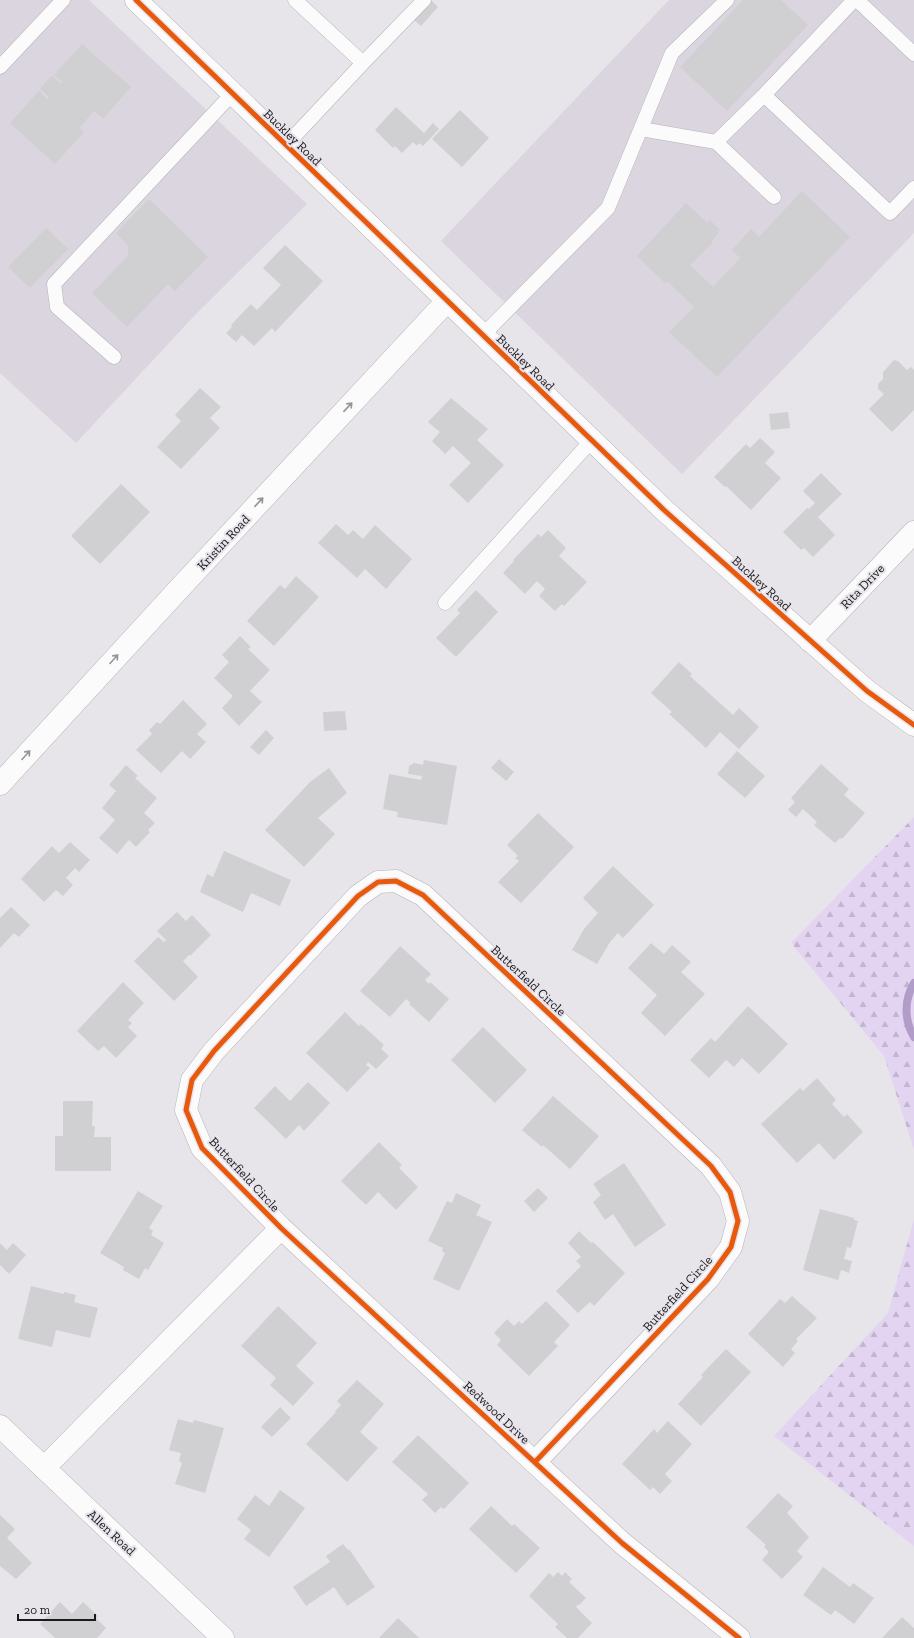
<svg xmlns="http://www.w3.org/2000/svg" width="914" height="1638" viewBox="0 0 914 1638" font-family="'Zilla Slab',serif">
	<defs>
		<pattern id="forest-firs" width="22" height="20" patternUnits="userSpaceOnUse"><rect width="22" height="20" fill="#e3d4f2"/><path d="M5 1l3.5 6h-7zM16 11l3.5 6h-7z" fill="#c2b5cf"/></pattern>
	</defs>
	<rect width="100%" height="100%" fill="#e7e5ea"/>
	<path fill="#dad5df" d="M0,0h89l218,204 -112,111 -119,128 -76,-70z
		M669,0h245v233l-232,241 -241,-233z"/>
	<path fill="url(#forest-firs)" d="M914,817v333l-30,-94 -93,-113z
		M914,1219v327l-140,-110 114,-123z"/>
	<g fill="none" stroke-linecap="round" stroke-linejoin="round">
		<path stroke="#b29cc8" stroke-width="8" d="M914,983c-10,17 -10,37 0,54"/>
	</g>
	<path fill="#d0cfd2" d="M431,0l7,7 -17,19 -7,-6z
		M743,0h38l27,25 -81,86 -47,-44z
		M82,44l49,43 -28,32 -9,-8 -15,17 5,4 -29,32 -45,-41 29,-32 8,8 2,-2 -9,-8 12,-14 9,9 2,-2 -9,-7z
		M396,107l28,26 9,-10 6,6 -16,17 -4,-3 -2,3 -4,-4 -11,11 -7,-7 -2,2 -18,-18z
		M460,110l29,28 -27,29 -30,-28z
		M802,191l48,46 -133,140 -48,-45 25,-25 -26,-25 -2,2 -29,-28 49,-53 21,20 3,-3 10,10 -2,2 1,1 -7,8 1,1 -23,23 23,22 27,-29 -8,-8 19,-21 8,8z
		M149,199l59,58 -33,34 -7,-7 -41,43 -35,-34 36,-37v-10l-12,-13z
		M46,228l22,21 -38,39 -22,-21z
		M285,245l38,36 -48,51 -3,-4 -18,18 -12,-11 -6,7 -10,-9 6,-6 -1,-2 20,-21 6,6 24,-25 -18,-17z
		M894,360l4,1 9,9 4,-3 3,3v40l-22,22 -23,-23 15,-15 -6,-5v-5l5,-5v-7z
		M200,388l21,19 -11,11 10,10 -39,41 -24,-22 24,-26 -6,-6z
		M451,398l37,31 -11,11 27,25 -36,38 -19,-18 22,-22 -18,-17 -8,8 -13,-13 8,-9 -12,-10z
		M788,412l2,16 -19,2 -2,-16z
		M760,438l15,14 -10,11 16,15 -30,32 -25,-24 -1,1 -11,-10 32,-33 4,4z
		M821,473l21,21 -24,23 17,18 -22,22 -9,-9 -3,2 -18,-18 24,-24 2,1 6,-6 -12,-12z
		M121,484l29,28 -50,52 -29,-28z
		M336,524l12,11 5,-5 10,9 12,-14 37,34 -26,30 -21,-20 -8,9 -39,-35z
		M548,530l18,18 -7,8 28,26 -23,24 -2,-2 -7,7 -16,-15 6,-7 -8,-8 -12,13 -22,-21 11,-12 -1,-1 25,-26 3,3z
		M296,576l23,21 -45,49 -27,-25 33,-36 5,4z
		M476,590l22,22 -42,45 -20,-19 24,-25 -3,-3z
		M240,636l11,11 -3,2 22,21 -20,21 12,11 -23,24 -17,-18 11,-12 -19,-18 15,-16 -7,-7z
		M679,662l13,12 -2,2 43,39 6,-7 20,19 -20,22 -19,-17 -14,16 -37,-34 3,-2 -21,-19z
		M183,700l24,24 -10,10 9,8 -16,17 -8,-8 -21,22 -25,-23 16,-16 -3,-4 8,-8 3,2z
		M345,711l2,19 -23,1 -1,-19z
		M266,730l8,8 -15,17 -9,-8z
		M737,751l28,25 -20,22 -28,-24z
		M499,759l15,13 -8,9 -15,-13z
		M424,760l33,6 -10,59 -50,-8 1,-5 -15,-3 6,-35 32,6 1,-4 -14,-2 1,-8 5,-3 9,2z
		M821,764l28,25 -5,6 21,18 -23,26 -2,-1 -5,5 -21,-18 3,-3 -14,-13 -7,8 -8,-7 7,-8 -4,-4z
		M126,765l12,11 -3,2 22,20 -13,15 11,10 -7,7 2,2 -14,15 -7,-7 -12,14 -18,-16 16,-18 -13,-12 14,-17 -7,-6z
		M329,768l18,25 -29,25 17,16 -31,33 -39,-37 45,-48z
		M538,813l36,34 -53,56 -23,-21 21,-21 -4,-3 3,-2 -11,-11z
		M70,842l20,18 -11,12 -4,-4 -9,10 7,7 -10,11 -7,-6 -12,12 -23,-23 31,-33 7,7z
		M224,851l67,29 -11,26 -29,-13 -8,19 -43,-20 7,-18 6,3z
		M613,866l41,39 -31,33 -5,-5 -8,9 -13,22 -25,-14 12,-21 14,-16 -15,-15z
		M11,907l19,18 -11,12 -5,-4 -14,15v-30z
		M177,912l9,9 6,-6 19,20 -21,21 -1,-1 -6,6 15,16 -24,24 -40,-40 24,-24 6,5 2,-2 -9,-9z
		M651,943l13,11 8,-9 19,17 -10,10 24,22 -40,42 -24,-23 16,-18 -29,-27z
		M400,946l31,28 -6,6 4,4 1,-2 19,17 -20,23 -20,-18 2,-1 -5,-4 -16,18 -30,-26z
		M123,982l21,21 -16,17 4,3 -4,4 9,9 -21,22 -12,-12 -6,5 -21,-20z
		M748,1006l40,38 -29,30 -17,-16 -8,9 -8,-7 -17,18 -19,-18 21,-22 4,4z
		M345,1012l14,14 2,-2 23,21 -3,4 8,7 -13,13 -8,-7 -2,3 4,3 -23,24 -41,-39z
		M483,1027l44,43 -32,33 -44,-43z
		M817,1078l19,22 -4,4 12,13 3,-3 16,18 -29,28 -15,-17 -22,20 -36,-39 39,-36 3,3z
		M308,1082l22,21 -26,28 -5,-6 -13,14 -32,-31 21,-22 15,15z
		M553,1096l46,40 -29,33 -27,-24 -1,2 -20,-17z
		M63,1101h30l-1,25h3l-1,11h17v34h-56v-35h8z
		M379,1142l23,23 -3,3 19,19 -22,23 -18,-18 -12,13 -25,-24z
		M624,1163l42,62 -31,22 -22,-33 -8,6 -12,-18 8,-7 -8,-11z
		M538,1188l10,10 -14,14 -10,-11z
		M138,1191l25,15 -14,22 4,3 -2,4 13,8 -16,27 -3,-2 -6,11 -16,-9 1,-3 -24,-14z
		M456,1193l25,12 -5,10 16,7 -33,69 -26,-12 12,-26 -3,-2 1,-3 -15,-7 19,-40 5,2z
		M820,1209l34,9v2l4,1 -7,27 -4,-1 -3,12 8,2 -3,12 -8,-3 -3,10 -35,-10z
		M579,1231l12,12 2,-1 32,31 -31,33 -4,-4 -12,11 -22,-22 25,-25 -5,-5 5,-4 -13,-14z
		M0,1243l7,7 6,-7 13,12 -17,19 -9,-9z
		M31,1286l33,8v-2l12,3 -2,7 24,6 -8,30 -34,-8 -4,17 -34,-8z
		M792,1296l25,22 -21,21 2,2 -7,8 4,4 -12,14 -35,-33 32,-35 5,4z
		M546,1301l24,24 -16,17 4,4 -29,30 -32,-31 4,-5 -7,-7 13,-14 7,7 5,-5 3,3z
		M278,1306l39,37 -21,23 18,17 -21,23 -23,-21 6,-7 -35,-32z
		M726,1349l25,23 -50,54 -23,-22 25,-27 -2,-2z
		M357,1380l27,24 -24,28 18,16 -31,34 -41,-38 30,-32 -1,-1 6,-6 -4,-4z
		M280,1407l11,11 -19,19 -11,-10z
		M178,1419l15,4 1,-3 30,8 -19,65 -30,-9 7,-21 -3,-2 2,-8 -12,-3z
		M668,1421l24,23 -27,30 7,7 -12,13 -7,-7 -3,3 -28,-26 32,-35 3,4z
		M418,1435l51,48 -25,26 -3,-2 -6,6 -13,-13 6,-6 -36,-32z
		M280,1490l25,18 -36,49 -25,-18 7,-9 -14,-11 18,-24 14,11z
		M778,1493l15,13 -6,7 22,24 -12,14 6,6 -21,22 -20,-19 7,-8 -5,-5 2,-2 -20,-18z
		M491,1506l21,20 2,-2 26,24 -24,25 -47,-44z
		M0,1515l15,14 -8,9 25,25 -16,16 -16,-13z
		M343,1544l5,6 1,-1 26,38 -28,19 -13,-19 -28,19 -13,-19 37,-25 -4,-6z
		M823,1567l27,20 3,-4 21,15 -20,26 -19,-14 -4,5 -28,-20z
		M558,1572l4,4 3,-4 7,7 -3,3 17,16 -7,7 -1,-1 -2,3 16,16 -14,15h-11l-12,-11 3,-3 -29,-28 20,-23 4,4z
		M60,1602l12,12 11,-12 15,14 -2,2 10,10 -9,10h-42l-15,-14z
		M902,1617l12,11v10h-32z
		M398,1618l21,20h-40z"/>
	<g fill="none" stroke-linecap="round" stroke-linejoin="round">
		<g stroke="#b5b4b7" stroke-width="15">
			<path id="lane" d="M854,0l-90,95 126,118 24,-25
				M857,0l57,54
				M363,63l61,-63
				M0,67l63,-67
				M641,129l75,13 48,-47
				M716,142l58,55
				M286,145l77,-82 -68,-63
				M483,335l125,-127 64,-155 55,-53
				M114,357l-57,-50 -3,-23 178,-190
				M445,603l147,-163"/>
		</g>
		<g stroke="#b5b4b7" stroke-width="23">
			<path id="street" d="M810,641l104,-109
				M0,784l178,-194 269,-289
				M535,1462l173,-183 23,-32 7,-26 -8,-29 -19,-26 -288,-271 -27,-14 -18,1 -20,14 -144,155 -22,29 -6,30 16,38 79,80 341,315 117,95
				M44,1468l237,-240"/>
		</g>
		<g stroke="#b5b4b7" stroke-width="23">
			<path id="secondary" d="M136,0l528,510 203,181 47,34
				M0,1426l223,212"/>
		</g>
		<use href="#lane" stroke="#fbfbfc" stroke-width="14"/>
		<use href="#street" stroke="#fbfbfc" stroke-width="22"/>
		<use href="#secondary" stroke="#fbfbfc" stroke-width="22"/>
		<g stroke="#e7e4eb" stroke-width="8">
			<path id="cycleway" d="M136,0l528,510 203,181 47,34
				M535,1462l173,-183 23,-32 7,-26 -8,-29 -19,-26 -288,-271 -27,-14 -18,1 -20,14 -144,155 -22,29 -6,30 16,38 79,80 341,315 117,95"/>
		</g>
		<use href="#cycleway" stroke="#e8590c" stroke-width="5"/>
	</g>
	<defs><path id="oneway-shaft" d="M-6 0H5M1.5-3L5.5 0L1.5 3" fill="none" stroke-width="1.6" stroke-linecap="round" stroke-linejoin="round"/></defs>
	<g stroke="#969597">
		<use href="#oneway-shaft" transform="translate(348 407) rotate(-47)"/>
		<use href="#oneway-shaft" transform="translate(259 502) rotate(-47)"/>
		<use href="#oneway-shaft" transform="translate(114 659) rotate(-48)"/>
		<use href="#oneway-shaft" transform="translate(26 755) rotate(-48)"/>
	</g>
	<g text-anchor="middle" stroke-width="4" stroke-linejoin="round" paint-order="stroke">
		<g font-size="13" fill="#1b191c" stroke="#e7e4eb">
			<text transform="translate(293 137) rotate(44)" y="5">Buckley Road</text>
			<text transform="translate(526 362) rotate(44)" y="5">Buckley Road</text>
			<text transform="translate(223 542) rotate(-47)" y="5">Kristin Road</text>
			<text transform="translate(762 583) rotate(42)" y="5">Buckley Road</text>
			<text transform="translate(862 586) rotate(-46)" y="5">Rita Drive</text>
			<text transform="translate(529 980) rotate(43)" y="5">Butterfield Circle</text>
			<text transform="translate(245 1174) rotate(47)" y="5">Butterfield Circle</text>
			<text transform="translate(677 1293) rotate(-48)" y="5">Butterfield Circle</text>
			<text transform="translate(497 1412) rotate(43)" y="5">Redwood Drive</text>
			<text transform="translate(112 1532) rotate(43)" y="5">Allen Road</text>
		</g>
	</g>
	<path d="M18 1614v6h77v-6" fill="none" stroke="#1b191c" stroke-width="2"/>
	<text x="24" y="1614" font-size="12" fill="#1b191c" stroke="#e7e4eb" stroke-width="3" paint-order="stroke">20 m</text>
</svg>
